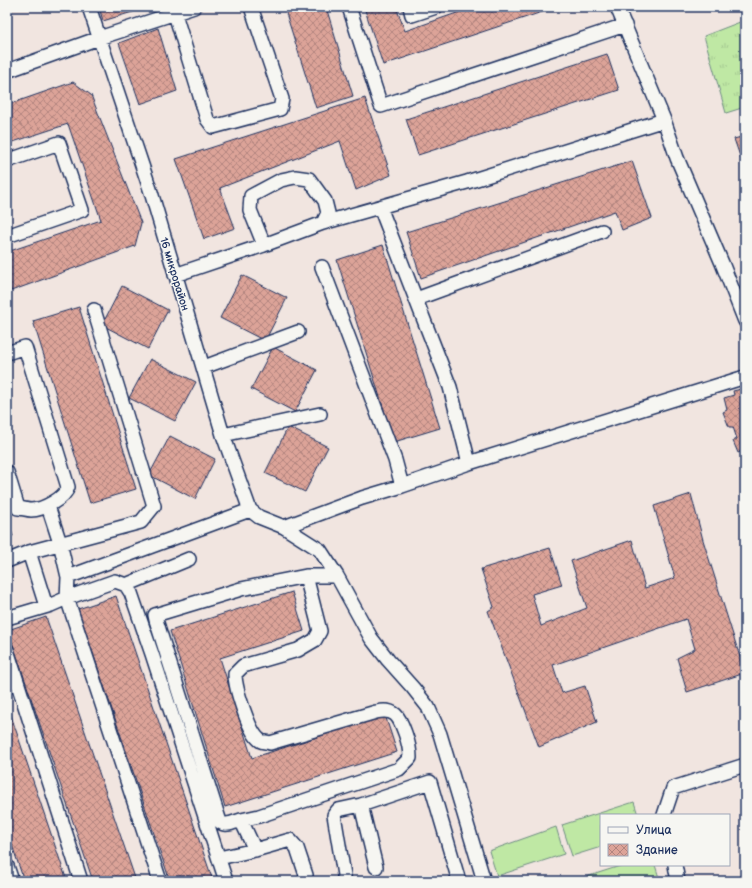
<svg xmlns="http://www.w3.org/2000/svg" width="752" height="888" viewBox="0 0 752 888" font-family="'Balsamiq Sans',sans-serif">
	<defs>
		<pattern id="grass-tufts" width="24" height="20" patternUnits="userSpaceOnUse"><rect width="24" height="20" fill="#bfe8a4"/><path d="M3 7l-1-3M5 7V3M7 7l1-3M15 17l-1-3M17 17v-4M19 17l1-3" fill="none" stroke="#a4c790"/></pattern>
		<pattern id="building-cross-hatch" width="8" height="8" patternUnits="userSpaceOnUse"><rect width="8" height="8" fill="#dca398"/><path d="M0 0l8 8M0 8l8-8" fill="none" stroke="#b2857f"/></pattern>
	</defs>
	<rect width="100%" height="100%" fill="#f1e5e0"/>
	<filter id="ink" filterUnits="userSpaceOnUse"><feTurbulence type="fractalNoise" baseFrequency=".025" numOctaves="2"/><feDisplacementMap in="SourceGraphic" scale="8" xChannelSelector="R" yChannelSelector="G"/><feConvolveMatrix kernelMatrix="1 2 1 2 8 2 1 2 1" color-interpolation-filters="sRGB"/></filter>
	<g filter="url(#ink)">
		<path fill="url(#grass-tufts)" stroke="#6d8c81" d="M740,22l5,13v72l-19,6 -22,-77z"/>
		<path fill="#bfe8a4" stroke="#6d8c81" d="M634,802l4,13h-37v32l-29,9 -10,-31z
			M556,827l8,27 -67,22 -8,-25z
			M623,865h32l5,16h-79l-1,-2z"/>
		<path fill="url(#building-cross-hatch)" stroke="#1b2f5e" d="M99,7h50l-46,14z
			M284,7h42l27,89 -37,12z
			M364,7h32l9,24 69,-24h83l-174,58z
			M158,28l19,63 -37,13 -21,-61z
			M607,54l12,36 -201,65 -12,-36z
			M73,82l18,13 50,128 -6,23 -124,45 -4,-12v-27l94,-32 -33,-96 -61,20v-39z
			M365,98l26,77 -35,15 -16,-49 -120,47 15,40 -31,11 -28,-80z
			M745,136v22l-4,1 -7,-20z
			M632,161l20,57 -30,12 -7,-19 -194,67 -15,-46z
			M383,245l57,183 -46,14 -57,-182z
			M242,275l45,23 -22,43 -45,-23z
			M122,286l46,24 -20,39 -46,-24z
			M79,307l57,182 -46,14 -57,-182z
			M273,347l44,23 -22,42 -44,-23z
			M150,359l46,23 -21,39 -46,-23z
			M745,388v75l-3,-12 -4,2 -5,-12 4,-2 -4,-12h-4l-6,-15 4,-2 -3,-12 10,-3 -1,-4z
			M288,427l40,20 -23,45 -40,-19z
			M170,436l45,23 -20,40 -46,-24z
			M691,494l12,46 42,133 -58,19 -10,-34 18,-9 -9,-30 -133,46 9,28 23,-7 12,36 -58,25 -51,-136 6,-4 -13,-38 69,-21 12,37 -30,9 9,32 46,-18 -16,-47 61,-21 13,48 30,-10 -21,-72z
			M7,518l6,18 -6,2z
			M292,592l12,39 -84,27 32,100 133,-43 12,37 -172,55 -55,-176z
			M116,596l97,285h-43l-92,-272z
			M46,617l90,264h-43l-85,-251z
			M7,704l60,177h-43l-17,-51z"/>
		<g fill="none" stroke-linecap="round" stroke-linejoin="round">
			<g stroke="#1b2f5e" stroke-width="16">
				<path id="minor" d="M89,7l62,185 72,243 27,75
					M349,7l32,99 244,-81
					M410,7l2,8 24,-8
					M617,7l47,113 13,38 45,105 23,58
					M175,14l32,105 6,8 67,-18 2,-10 -31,-92
					M7,71l92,-33 95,-31
					M7,161l52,-18 23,67 -75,26
					M380,207l70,180 19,76 276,-86
					M264,245l-14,-35 1,-14 30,-16 14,-3 14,2 16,22 3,12 -5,10
					M175,275l89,-30 59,-22 144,-41 197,-62
					M416,299l186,-68
					M7,353l18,-6 43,140c-3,11 -25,23 -37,23 -4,0 -9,-2 -13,-2l-11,-36
					M204,367l94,-35
					M223,435l97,-21
					M402,486l67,-23
					M48,506l12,37 8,34 -1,21 93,283
					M250,510l9,7 25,10 36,23 17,26 34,62 17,22 25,28 15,19 12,27 44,147
					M284,527l78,-29 40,-12 -7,-26 -73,-193
					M29,552l112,-30 13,-16 -60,-196
					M7,561l22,-9 17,54
					M68,577l182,-67
					M126,585l63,-26
					M7,618l44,-13 16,-7 48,-17 11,4 5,8 21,61 74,227
					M7,650l74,231
					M361,805l15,62
					M664,815l9,-27 72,-23
					M241,820c-7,2 -15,7 -21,2l-64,-202 -1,-5 86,-26 65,-13
					M255,850l-14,-30 18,-4 140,-47 11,-11c0,-9 -2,-17 -5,-25 -6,-17 -10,-25 -29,-21l-106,31c-2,-1 -7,-1 -9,-2 -12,-7 -26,-54 -26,-67l8,-8 55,-16 17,-10 5,-9 -14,-55h31
					M219,858l36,-8 35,-10 7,8 9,27
					M675,865l3,16
					M7,866l5,15
					M344,881v-6l-10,-60 4,-5 23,-5 69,-23 29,99"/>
			</g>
			<use href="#minor" stroke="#f6f6f2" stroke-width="13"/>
		</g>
	</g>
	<g text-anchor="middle" stroke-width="3" stroke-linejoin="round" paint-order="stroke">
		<g font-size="11" fill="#1b2f5e" stroke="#f6f6f2">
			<text transform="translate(175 274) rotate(73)" y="4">16 микрорайон</text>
		</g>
	</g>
	<rect width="752" height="888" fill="none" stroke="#f6f6f2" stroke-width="24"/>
	<rect x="12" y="12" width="728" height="864" fill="none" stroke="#1b2f5e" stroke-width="1.5" filter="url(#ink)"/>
	<rect x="600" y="814" width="130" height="52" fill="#f6f6f2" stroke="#9ea6b7"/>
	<rect x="608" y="827" width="20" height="6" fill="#f6f6f2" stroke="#9ea6b7"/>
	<text x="636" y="834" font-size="12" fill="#1b2f5e">Улица</text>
	<rect x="608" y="844" width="20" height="12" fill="url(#building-cross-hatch)" stroke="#9ea6b7"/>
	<text x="636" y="854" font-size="12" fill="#1b2f5e">Здание</text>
</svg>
